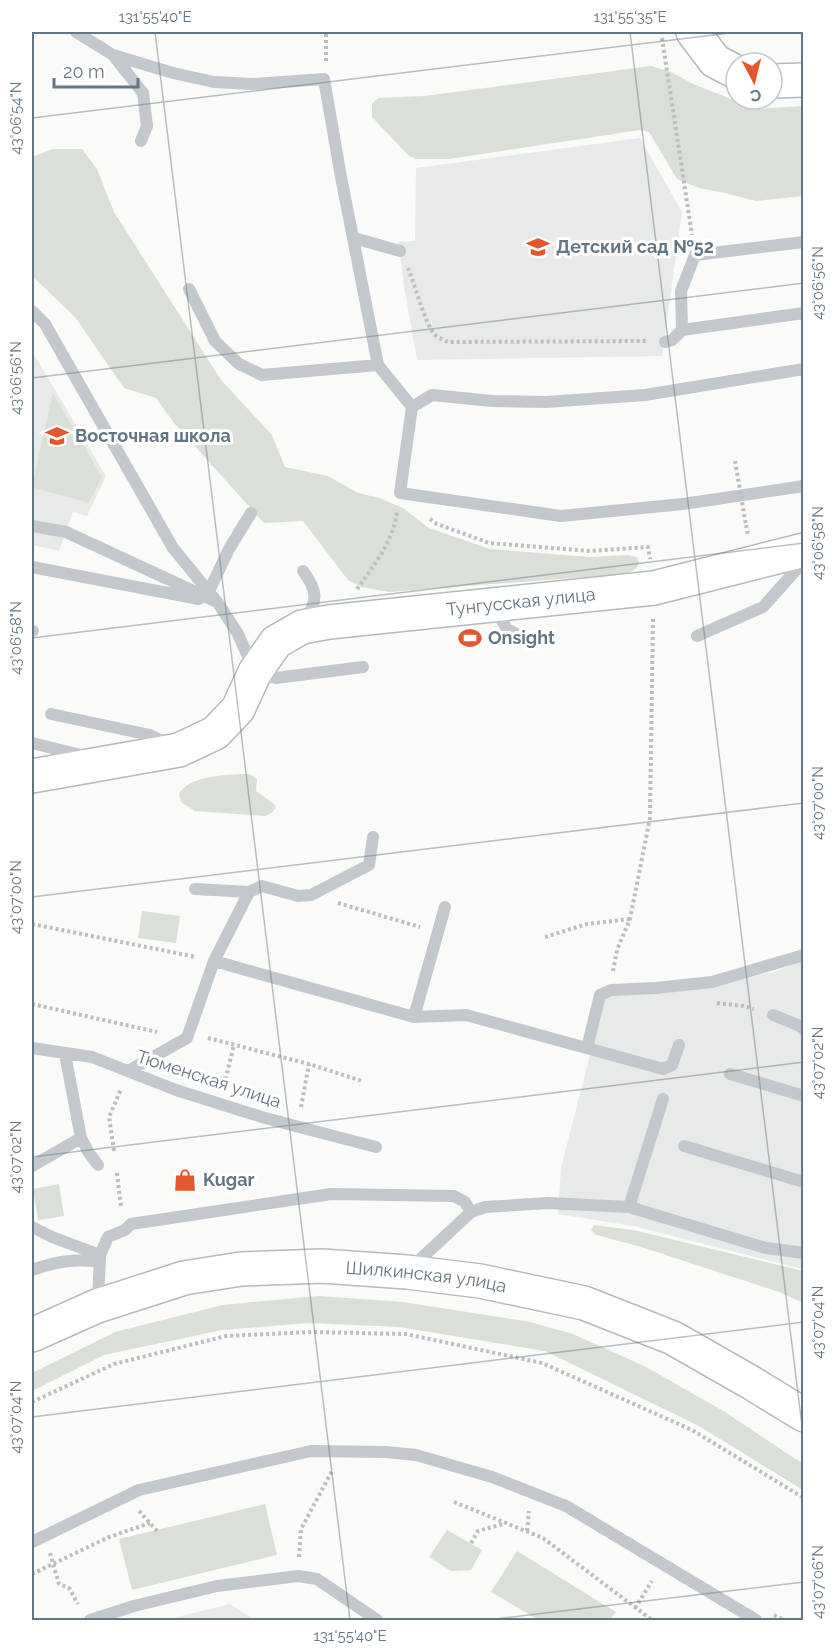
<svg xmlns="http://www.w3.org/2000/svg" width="835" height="1652" viewBox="0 0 835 1652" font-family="Raleway,sans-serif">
	<rect width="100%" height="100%" fill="#fafaf8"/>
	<path fill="#e8e9e9" d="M640,138l42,74 -20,144 -245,4 -13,-74 -6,-44 17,-1 1,-73z
		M32,351l74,125 -19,40 -14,-4 -14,39 -27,-6z
		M803,960v309l-170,-43 -75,-12 3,-46 44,-172 108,-11 61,-13z
		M230,1604l25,16h-90z"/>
	<path fill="#dadfd7" d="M651,66l20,6 22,12 63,25 47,-3v90l-47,5 -31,-8 -26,-5 -22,-9 -28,-47 -9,-2 -191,29h-33l-7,-3 -37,-39v-13l6,-6 46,-2z
		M53,149h29l15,20 17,43 107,168 51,55 13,32 43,9 30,17 21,5 24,10 26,20 61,21 100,8 38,-2 9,2 2,6 -3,6 -11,5 -236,18 -28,-5 -13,-7 -45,-59 -39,2 -90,-100 -18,-25 -32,-10 -49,-71 -43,-41v-119z
		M53,393l49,84 -13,26 -57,-16z
		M250,774l7,5 -1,12 18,13 2,3 -4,6 -7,3 -70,-5 -14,-9 -2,-8c10,-19 52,-20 71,-20z
		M142,911l38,5 -4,27 -38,-5z
		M59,1184l5,32 -26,4 -5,-31z
		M594,1225l39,5 170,41v32l-24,-11 -141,-46 -42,-11 -5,-5z
		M318,1296l85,6 127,20 43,12 73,33 79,45 78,52v26l-104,-64 -154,-75 -146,-24 -90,-4 -87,7 -118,25 -72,36v-18l83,-41 108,-27z
		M265,1504l12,51 -145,35 -13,-51z
		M447,1530l35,20 -11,20 -20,1 -22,-14z
		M517,1551l99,61 -7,8h-70l-48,-28z"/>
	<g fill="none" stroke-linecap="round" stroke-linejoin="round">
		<g stroke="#b3babf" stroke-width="36">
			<g id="secondary">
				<path d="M693,32l22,29 21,11"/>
				<path d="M772,81l32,-1"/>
				<path id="s1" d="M32,776l147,-26 36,-17 23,-24 17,-37 21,-30 26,-15 27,-5 325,-34 150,-38"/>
			</g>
		</g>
		<g stroke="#b5babe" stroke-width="36">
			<g id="primary">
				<path id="s2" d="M32,1335l65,-29 87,-28 57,-9 81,-3 85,6 73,9 104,22 89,35 77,44 54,33"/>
			</g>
		</g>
		<path stroke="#bbbfc2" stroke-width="4" stroke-dasharray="3 3" stroke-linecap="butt" d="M662,38l30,197
			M326,61v-29
			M408,268c6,14 18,59 27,67 3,3 9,5 13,7l198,-1
			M430,519l7,5 52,19 101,8 58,-4 2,12
			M746,525l2,10
			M357,589c17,-24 36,-47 40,-77
			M338,903l82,24
			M32,924l164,33
			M545,937l42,-13 43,-5
			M613,971l4,-21 13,-31 20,-101 3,-201
			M717,1003l26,3 11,3
			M32,1004l125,28
			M208,1038l101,26 53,17
			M224,1085l10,-40
			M301,1107l8,-43
			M114,1151l-5,-34 12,-28
			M117,1173l4,34
			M32,1402l82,-38 112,-28 86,-4 94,2 136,29 150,67 112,68
			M454,1502l89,36 109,82
			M139,1511l18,20
			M527,1531l2,-20
			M471,1543l7,-12 25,-7
			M50,1553l9,31 10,4 9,16
			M299,1557l2,-28 31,-58
			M32,1574l77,-37 41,-14
			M635,1608l17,-27
			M774,1615l10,5"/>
		<path stroke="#c3c8cc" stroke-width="12" d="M76,32l37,23 60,18 41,9 39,2 71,-5 17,98 37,188 34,42
			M113,55l30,38 4,33 -6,15
			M354,238l46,13
			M189,289l26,52 24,23 23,11 116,-10
			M32,311l13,13 128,224 45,55 20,31 17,38 21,6 87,-11
			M682,330l-1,-39 14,-36 109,-13
			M665,342l7,-2 10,-10 122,-17
			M804,369l-159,26 -99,7 -54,-1 -60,-6 -20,12 -12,86 161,23 122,-12 121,-18
			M32,526l34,6 149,69
			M32,567l167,32
			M303,571c15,20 15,29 2,50
			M209,591l20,-42 22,-36
			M493,606l14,23 23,12
			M32,631h1
			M697,636l66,-29 41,-46
			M51,714l99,21 18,9
			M32,743l53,13
			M195,889l54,3
			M214,961l35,-69 13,-6 36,10 13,-1 58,-30 4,-28
			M773,1015l27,11 4,4
			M414,1017l31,-110
			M32,1048l60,9 84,33 89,28 111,29
			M587,1048l13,-53 11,-5 45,-2 56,-6 92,-27
			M128,1071l59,-33 27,-77 200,56 52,-2 197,54 9,-4 7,-20
			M730,1074l74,22
			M81,1138l8,15 9,12
			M684,1146l120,36
			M32,1166l49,-28 -16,-84
			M629,1207l34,-108
			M32,1227l20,10 48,18
			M411,1268l60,-56 14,-5 63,-4 81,4 137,41 38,5
			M32,1270c23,-8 43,-12 67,-8
			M98,1302l2,-47 8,-18 17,-7 6,-6 200,-30 123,2 11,6 6,10
			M32,1542l107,-52 172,-39 75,1 30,3 76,22 74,29 190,114
			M90,1620l44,-14 83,-20 81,-10 19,3 60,41"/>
		<use href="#secondary" stroke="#fff" stroke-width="33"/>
		<use href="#primary" stroke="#fff" stroke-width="33"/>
		<path stroke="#bbbfc2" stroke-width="4" stroke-dasharray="3 3" stroke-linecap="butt" d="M735,461l11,64"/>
	</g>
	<path fill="none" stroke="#657683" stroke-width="1.5" stroke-opacity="0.45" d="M155,32l195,1588M630,32l174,1410M32,118l706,-86M32,378l772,-95M32,638l772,-95M32,897l772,-94M32,1157l772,-95M32,1417l772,-95M488,1620l316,-38"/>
	<defs>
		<g id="school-bare" transform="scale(1.8)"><path d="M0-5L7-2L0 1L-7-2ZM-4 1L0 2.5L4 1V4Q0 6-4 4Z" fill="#e4572e" stroke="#fff" stroke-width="2.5" paint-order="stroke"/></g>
		<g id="stadium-bare" transform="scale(1.8)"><path d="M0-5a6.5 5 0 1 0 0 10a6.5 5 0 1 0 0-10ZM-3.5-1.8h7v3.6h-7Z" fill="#e4572e" stroke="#fff" stroke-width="2.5" paint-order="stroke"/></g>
		<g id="shop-bare" transform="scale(1.8)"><path d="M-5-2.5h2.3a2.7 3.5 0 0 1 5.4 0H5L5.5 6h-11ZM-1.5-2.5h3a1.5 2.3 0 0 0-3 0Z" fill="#e4572e" stroke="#fff" stroke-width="2.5" paint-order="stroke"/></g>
	</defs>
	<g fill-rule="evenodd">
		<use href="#school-bare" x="538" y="247"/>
		<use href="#school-bare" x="57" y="436"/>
		<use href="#stadium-bare" x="470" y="638"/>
		<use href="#shop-bare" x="185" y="1180"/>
	</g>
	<g text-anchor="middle" stroke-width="6" stroke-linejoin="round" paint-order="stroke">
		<g font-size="18" font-weight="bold" fill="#657683" stroke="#fff" text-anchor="start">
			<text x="556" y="253">Детский сад №52</text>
			<text x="75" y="442">Восточная школа</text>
			<text x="488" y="644">Onsight</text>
			<text x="203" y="1186">Kugar</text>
		</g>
		<g font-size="18" fill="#657683" stroke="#fff">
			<text dy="6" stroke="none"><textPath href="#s1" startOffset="550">Тунгусская улица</textPath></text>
			<text transform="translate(209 1079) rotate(18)" y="6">Тюменская улица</text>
			<text dy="6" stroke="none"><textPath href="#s2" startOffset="406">Шилкинская улица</textPath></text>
		</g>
	</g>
	<rect width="835" height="1652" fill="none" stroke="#ffffff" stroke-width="66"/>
	<g transform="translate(754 81) rotate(173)"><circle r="28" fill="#ffffff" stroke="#c1c8cd" stroke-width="1.5"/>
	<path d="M0-4.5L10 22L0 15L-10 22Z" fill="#e4572e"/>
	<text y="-9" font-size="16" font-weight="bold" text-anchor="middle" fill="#657683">С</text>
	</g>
	<path d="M54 78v9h84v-9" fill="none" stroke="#657683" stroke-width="3"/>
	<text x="63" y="78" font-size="18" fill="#657683" stroke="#ffffff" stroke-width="4.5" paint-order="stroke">20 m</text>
	<rect x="33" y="33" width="769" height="1586" fill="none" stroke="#657683" stroke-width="2"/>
	<g font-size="15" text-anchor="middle" fill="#657683">
		<text x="155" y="22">131°55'40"E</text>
		<text x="630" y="22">131°55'35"E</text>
		<text transform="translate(16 118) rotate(-90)" y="5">43°06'54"N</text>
		<text transform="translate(818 283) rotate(-90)" y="5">43°06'56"N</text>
		<text transform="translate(16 378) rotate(-90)" y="5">43°06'56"N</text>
		<text transform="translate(818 543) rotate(-90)" y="5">43°06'58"N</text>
		<text transform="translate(16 638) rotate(-90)" y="5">43°06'58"N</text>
		<text transform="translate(818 803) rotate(-90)" y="5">43°07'00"N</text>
		<text transform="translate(16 897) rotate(-90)" y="5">43°07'00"N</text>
		<text transform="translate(818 1063) rotate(-90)" y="5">43°07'02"N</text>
		<text transform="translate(16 1157) rotate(-90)" y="5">43°07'02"N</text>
		<text transform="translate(818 1322) rotate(-90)" y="5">43°07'04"N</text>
		<text transform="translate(16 1417) rotate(-90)" y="5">43°07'04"N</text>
		<text transform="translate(818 1582) rotate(-90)" y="5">43°07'06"N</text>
		<text x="350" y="1641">131°55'40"E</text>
	</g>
</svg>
